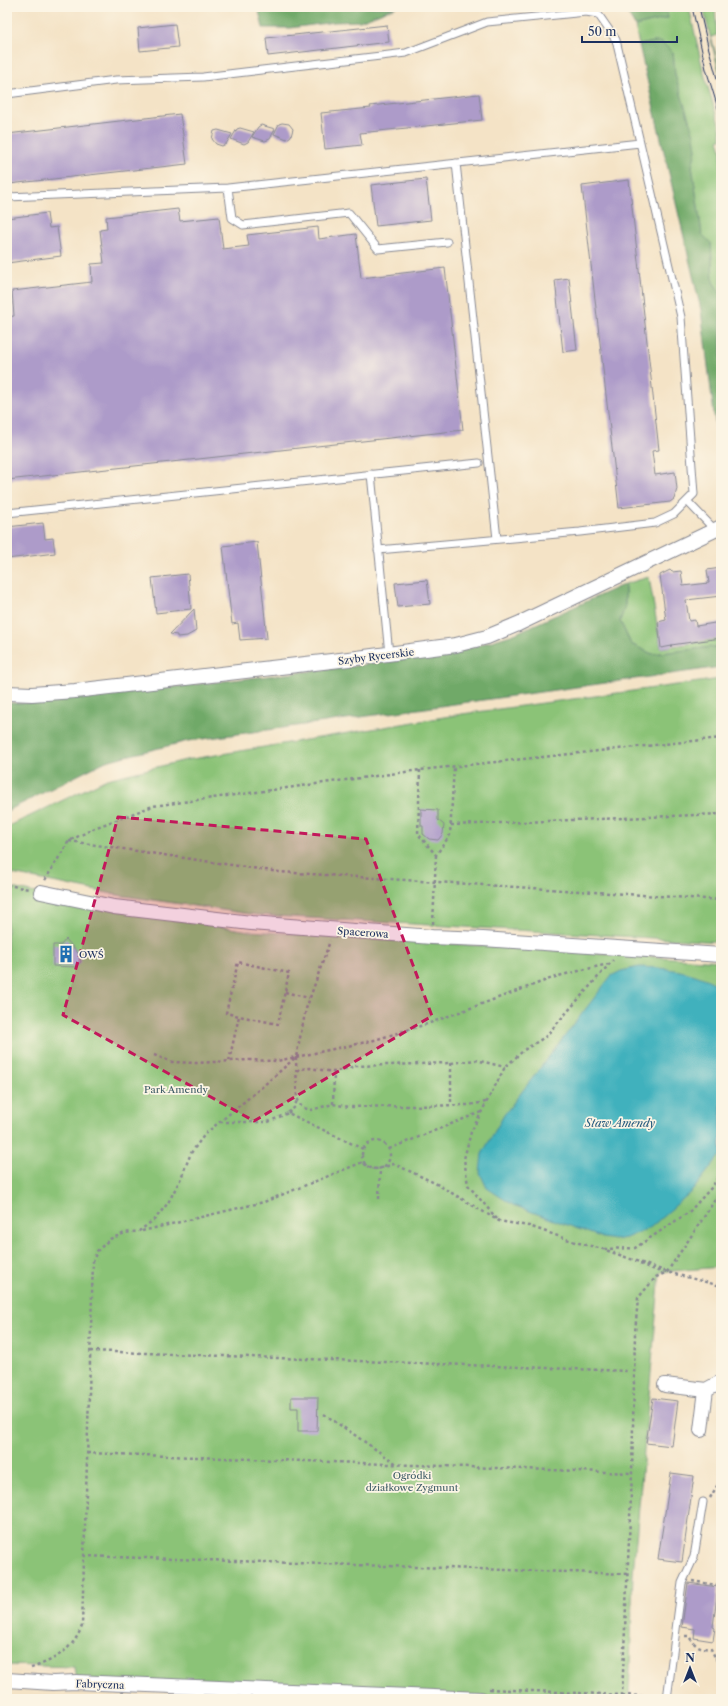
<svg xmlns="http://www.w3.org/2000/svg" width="728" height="1706" viewBox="0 0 728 1706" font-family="'Libre Caslon Text',serif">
	<rect width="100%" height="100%" fill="#fcf5e5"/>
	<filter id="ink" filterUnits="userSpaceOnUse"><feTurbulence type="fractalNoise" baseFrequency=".025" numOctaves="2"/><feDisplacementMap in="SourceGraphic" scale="8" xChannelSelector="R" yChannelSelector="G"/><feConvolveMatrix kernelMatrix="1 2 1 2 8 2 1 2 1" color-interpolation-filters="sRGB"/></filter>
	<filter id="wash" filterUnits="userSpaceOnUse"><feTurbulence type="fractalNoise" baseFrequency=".012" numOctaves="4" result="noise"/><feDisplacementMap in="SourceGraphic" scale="16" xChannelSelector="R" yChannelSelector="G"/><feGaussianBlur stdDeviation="0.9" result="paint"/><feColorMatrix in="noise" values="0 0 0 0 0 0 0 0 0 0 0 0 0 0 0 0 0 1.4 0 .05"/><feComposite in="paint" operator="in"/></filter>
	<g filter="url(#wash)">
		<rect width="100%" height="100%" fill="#f4e3c6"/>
		<path fill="#8bc377" stroke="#53796a" d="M665,7h24l14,63 18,61v8l-3,1 3,9v145l-8,-12 -2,-39 -9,-9 -10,-68 4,-16 -21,-75 -2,-23 -19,-10 -15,3 -4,-19 33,-8z
			M703,7h12l2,28 -6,2 10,35v8z
			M649,577l12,71 60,-9v7l-69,8 -21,-10 -11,-23 5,-15v-22z
			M721,679v263l-464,-27 -139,-20 -111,-22v-46l100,-48 79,-19 276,-46z
			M7,887l105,22 137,22 472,30v306l-61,5 -27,302 -4,125h-148l-405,-17 -2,-15 -67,-2z"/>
		<path fill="#70a968" stroke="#466c63" d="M258,7h138l-36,14 -25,1 -45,6h-27z
			M624,7h41l3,11 -33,8z
			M654,42h7l12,10 2,23 19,60 2,15 -4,16 10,68 9,9 2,39 8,12v177l-20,-161 -62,-265z
			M625,584v22l-5,15 11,23 21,10 69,-8v21l-533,74 -82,20 -99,50v-108h26l322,-37 104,-15 55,-17z"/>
		<path fill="#41b1bd" stroke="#2e708e" d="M639,967c30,1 56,4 82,20v167l-28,36 -42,37 -25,11 -11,2 -12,-2 -90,-33 -26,-17 -7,-15 2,-19 22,-39 107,-139 10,-5z"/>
		<g id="blocks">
			<path fill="#ad9bc9" d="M175,24l3,23 -38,4 -2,-23z
				M387,25l2,17 -121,14 -2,-18z
				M479,94l3,26 -122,13 2,12 -37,4 -4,-36 50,-5 -1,-2z
				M180,114l7,50 -178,20 -2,-14v-36z
				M282,123l7,1 4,5 -2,7 -4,3 -13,-5 5,-10z
				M261,125l14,4 -5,10 -5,2 -13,-4 6,-10z
				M240,128l14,4 -6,10 -4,2 -13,-5 6,-10z
				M218,130l14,4 -6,10 -4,2 -6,-2 -4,-5 2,-8z
				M426,179l5,41 -55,6 -5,-41z
				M629,180l30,270 -7,1 3,24 20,-3 2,17 -3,10 -4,3 -51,6 -37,-322z
				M178,209l2,12 39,-4 4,32 26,-3 -2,-11 71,-8 1,12 37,-5 5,44 84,-10 18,162 -456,50v-163l7,-1 -2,-25 80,-9 -1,-18 13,-1 -4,-33 7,-1 -1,-12z
				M47,213l2,15 8,-1 4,29 -54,7v-29h2l-2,-16z
				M569,278l8,72 -14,2 -8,-72z
				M43,523l2,16 8,-1 2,15 -48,6v-32z
				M257,542l10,96 -27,2 -2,-17 -6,1 -9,-78z
				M721,568v28l-35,4 3,21 6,-1 1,6 25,-4v16l-50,7 1,1 -11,2 -3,-26 8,-2 -6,-45 10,-5 2,2 9,-1 2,15 26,-3 -2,-13z
				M188,574l3,35 -35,4 -4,-35z
				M427,580l3,24 -32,3 -3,-24z
				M194,609l2,22 -9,5 -10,1v-2l-7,-1z
				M421,809l17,1v10l6,5 -1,9 -5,6 -9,-1 -6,-5v-8h-2z
				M66,939l12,14 3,9 -6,5 -22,-1v-21h8z
				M291,1397h27l-1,34h-19v-23h-7z
				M653,1398l25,3 -6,45 -26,-3z
				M671,1473l23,3 -12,86 -24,-3z
				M688,1583l30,4 -5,40 2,1 -2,13 -19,-3 1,-9 -13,-2z"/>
		</g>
	</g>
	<g filter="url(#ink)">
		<use href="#blocks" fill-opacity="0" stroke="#888992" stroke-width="1"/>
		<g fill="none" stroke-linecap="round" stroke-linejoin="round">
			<g stroke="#888992" stroke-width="9">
				<path id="lane" d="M7,94l109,-14 87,-3 203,-24 81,-31 99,-10 12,2 18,26 65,277 13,177 -20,20 -19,9 -75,9 -202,18
					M456,163l41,376
					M228,188l4,30 11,7 106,-12 29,36 69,-7
					M7,197l221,-9 412,-45
					M371,474l18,180
					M687,501l28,29
					M7,513l472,-50
					M667,1699l15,-116 12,-26 9,-55"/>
			</g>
			<g stroke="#888992" stroke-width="16">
				<path id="street" d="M7,693l25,1 43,-3 282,-33 99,-13 31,-8 31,-13 203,-97
					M41,892l73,15 137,16 181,14 51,2 238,16
					M665,1385l41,5 13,-7h2
					M701,1430l5,-40
					M7,1680l46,3 23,-1 405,17"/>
			</g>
			<path stroke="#888992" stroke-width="2.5" stroke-dasharray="3 3" stroke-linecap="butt" d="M420,770l-2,64 18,21 14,-20 4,-68
				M451,825l270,-11
				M69,841l210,31 442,28
				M45,880l24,-39 28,-14 56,-21 267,-36 301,-32
				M7,885l22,4
				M433,924l3,-69
				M285,992l24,6
				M154,1055l18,7 24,1 53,-3 28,1 94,-20 56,-17 131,-48 50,-12
				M296,1057l1,41 4,8 3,2 7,2 22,-6 16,3 120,-2 17,-3
				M229,1061l10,-45 39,8 11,-51 -51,-11 -12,51 13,3
				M451,1063v42
				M297,1071l3,-2 10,-1 24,4 22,-6 95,-3 25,-3 29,7
				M333,1104l1,-32
				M288,1113l7,-6 2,-8
				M220,1122h48l20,-9 75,36
				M362 1155a14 14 0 1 1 28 0a14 14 0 1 1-28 0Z
				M389,1149l92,-37
				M379,1199l1,-30
				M497,1219l-29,-34 -4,-26 7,-27 34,-65 19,-17 21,-13 68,-77
				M142,1231l122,-29 99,-40c9,12 20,5 31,2l41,19 64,38 30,5 46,16 28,7 64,23 54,14
				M604,1249l31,-1 54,-36 23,-25 9,-15
				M640,1264l20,8
				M90,1351l538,20
				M324,1414l73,50
				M87,1453l545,20
				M710,1498l11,-19
				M84,1556l544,18
				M692,1581l29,5
				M685,1636h4c5,10 11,12 22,13l10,20
				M716,1659l5,-27
				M31,1668c22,-7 43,-19 51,-42l11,-365 4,-10 13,-12 15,-6 14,-2 16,-12 13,-16 13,-25 10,-25 14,-19 57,-47 34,-30 10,-48 24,-68
				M489,1689l133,6 10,-222 3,-140 3,-35 18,-21 11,-5 39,-58 15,-24
				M622,1695l36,2
				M677,1698l24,1"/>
			<use href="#lane" stroke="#fff" stroke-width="7"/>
			<use href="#street" stroke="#fff" stroke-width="14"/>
			<path stroke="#1b2f5e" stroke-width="1" d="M692,7l14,62 15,49
				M699,7l9,39 13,47"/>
		</g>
	</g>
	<path fill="#c2185b" fill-opacity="0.2" stroke="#c2185b" stroke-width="3" stroke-dasharray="8 5" stroke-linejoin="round" d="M118,817l248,22 66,177 -178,105 -191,-106z"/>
	<defs>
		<g id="building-bare" transform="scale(1.38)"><path d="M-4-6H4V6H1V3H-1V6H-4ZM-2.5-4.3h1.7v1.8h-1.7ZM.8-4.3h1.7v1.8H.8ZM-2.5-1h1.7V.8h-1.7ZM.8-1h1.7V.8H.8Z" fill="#1f6fb2" stroke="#fcf5e5" stroke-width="2.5" paint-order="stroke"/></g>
	</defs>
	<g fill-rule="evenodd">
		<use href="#building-bare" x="66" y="954"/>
	</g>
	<g text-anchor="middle" stroke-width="3.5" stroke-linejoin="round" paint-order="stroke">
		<g font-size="10" fill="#1b2f5e" stroke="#fcf5e5">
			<text transform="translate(376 656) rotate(-7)" y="4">Szyby Rycerskie</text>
			<text transform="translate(363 932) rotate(4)" y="4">Spacerowa</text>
			<text transform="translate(100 1684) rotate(2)" y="4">Fabryczna</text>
		</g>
		<g font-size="10" fill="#1b2f5e" stroke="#fcf5e5" text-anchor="start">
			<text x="79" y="958">OWŚ</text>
		</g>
		<g font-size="10" fill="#3d5b66" stroke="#fcf5e5">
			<text x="176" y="1093">Park Amendy</text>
			<text x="412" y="1479">Ogródki<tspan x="412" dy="12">działkowe Zygmunt</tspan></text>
		</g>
		<g font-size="11" font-style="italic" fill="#285c7f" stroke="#fcf5e5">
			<text x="620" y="1127">Staw Amendy</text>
		</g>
	</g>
	<rect width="728" height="1706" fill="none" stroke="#fcf5e5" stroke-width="24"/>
	<g transform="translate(690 1668)" stroke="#fcf5e5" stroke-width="3" paint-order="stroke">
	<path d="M0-3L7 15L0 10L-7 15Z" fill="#1b2f5e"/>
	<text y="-6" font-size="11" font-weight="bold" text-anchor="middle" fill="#1b2f5e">N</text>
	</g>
	<path d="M582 36v6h95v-6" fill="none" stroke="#1b2f5e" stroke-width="2"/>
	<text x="588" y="36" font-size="12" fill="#1b2f5e" stroke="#fcf5e5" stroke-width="3" paint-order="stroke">50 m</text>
</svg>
